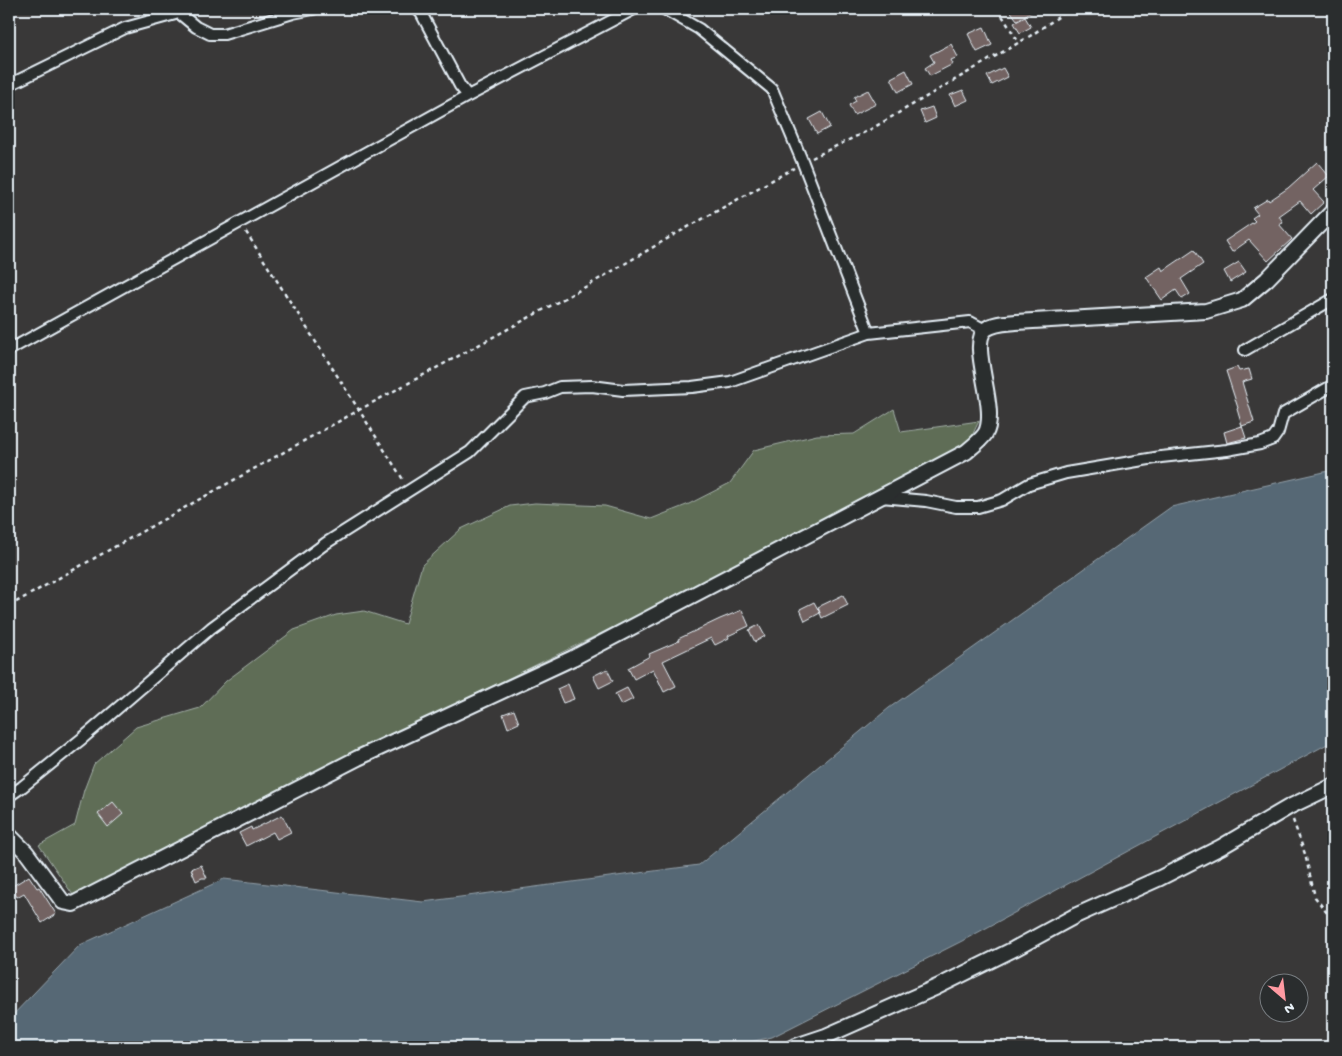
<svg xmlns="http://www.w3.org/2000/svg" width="1342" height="1056" viewBox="0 0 1342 1056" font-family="'Gochi Hand',sans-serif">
	<rect width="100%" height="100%" fill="#393838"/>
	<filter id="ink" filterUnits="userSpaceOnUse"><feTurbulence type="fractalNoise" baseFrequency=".02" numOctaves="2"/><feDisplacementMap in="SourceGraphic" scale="10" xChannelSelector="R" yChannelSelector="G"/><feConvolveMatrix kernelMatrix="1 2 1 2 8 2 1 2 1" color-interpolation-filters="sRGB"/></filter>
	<g filter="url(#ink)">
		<path fill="#5e6d56" stroke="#a3afa7" d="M894,409l7,23 78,-11 -9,19 -35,22 -212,112 -364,177 -286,144 -34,-50 36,-20 9,-35 10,-26 42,-37 64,-19 26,-27 68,-51 42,-15 28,-4 41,13 17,-59 39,-36 49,-23 25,-3 70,3 46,13 38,-15 41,-21 24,-33 63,-15 37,-1z"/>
		<path fill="#576874" stroke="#919fa9" d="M1333,470v271l-371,200 -190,96 -43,10h-720v-28l71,-74 144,-66 199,23 276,-37 190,-157 282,-201z"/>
		<path fill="#736462" stroke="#e8f1f8" d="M1009,9h27l-19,11z
			M1025,17l6,10 -11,6 -6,-10z
			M984,27l8,18 -15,7 -9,-18z
			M951,44l7,13 -7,3 2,4 -23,12 -5,-8 9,-6 -4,-7z
			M1003,68l5,9 -16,8 -5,-9z
			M906,70l7,14 -15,8 -7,-14z
			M868,90l8,14 -22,11 -5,-10 7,-4 -2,-4z
			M963,90l5,10 -13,6 -5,-11z
			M932,107l4,11 -11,5 -5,-12z
			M822,112l8,15 -13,7 -8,-15z
			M1317,162l12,14 -16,14 11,12 -13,12 -11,-13 -21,15 4,6 -4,2 13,15 -24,22 -19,-21 -17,12 -7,-11 30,-20 -3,-3 6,-4 -5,-6 15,-9 1,2 19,-13z
			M1194,250l9,14 -22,15 9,15 -8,5 -6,-9 -14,10 -16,-23 15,-10 2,4z
			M1239,262l7,10 -16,10 -6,-11z
			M1237,367l2,4 10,-2 3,10 -10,3 12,40 -12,4 -5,-17 1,-1 -12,-37z
			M1242,426l4,12 -19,5 -3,-11z
			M843,595l5,10 -26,13 -2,-5 -15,8 -5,-12 14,-7 6,11 -2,-6z
			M742,610l7,16 -21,10 1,2 -14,7 -4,-7 -48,23 13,25 -12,6 -11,-23 -19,10 -6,-11 22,-12 -1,-2 30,-13 -1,-2 42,-20z
			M759,625l6,11 -10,6 -6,-12z
			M607,669l6,12 -14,7 -6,-12z
			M568,684l6,15 -11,4 -6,-14z
			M627,688l6,11 -12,6 -6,-11z
			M514,710l5,13 -11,5 -5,-14z
			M113,802l10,12 -15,13 -10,-13z
			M282,815l9,17 -14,7 -4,-7 -27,14 -7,-13 12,-6 1,3z
			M201,865l6,13h-5l-6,3 -5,-12z
			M29,876l8,12 2,-1 17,27 -14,9 -18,-30 -7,4 -6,-10z"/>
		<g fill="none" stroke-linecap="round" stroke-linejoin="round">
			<g stroke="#e8f1f8" stroke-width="14">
				<path id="street" d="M417,9l4,4 39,73 8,10
					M664,9l35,20 73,60 31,74 66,170 101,-11 15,8
					M9,85l116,-57 54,-15 17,14 14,7h14l69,-21 20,-4
					M9,350l459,-254 166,-87
					M1245,350l88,-51
					M881,497l45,4 30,6h22l24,-7 27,-16 37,-11 95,-16 66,-7 33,-6 13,-5 5,-7 5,-18 50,-29
					M9,796l13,-9 62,-50 127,-109 115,-85 144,-91 55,-55 20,-4 15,-6 32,-1 31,4 69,-3 38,-5 139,-49"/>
			</g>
			<g stroke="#e8f1f8" stroke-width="18">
				<path id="secondary" d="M9,835l17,17 37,50 10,2 285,-146 215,-100 393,-206c6,-5 15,-12 19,-18 15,-24 -18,-90 1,-105 8,-6 21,-6 30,-7l190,-11 36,-11 25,-21 66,-68
					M793,1047l33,-11 111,-49 77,-38 61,-33 85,-38 61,-31 68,-40 44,-21"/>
			</g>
			<path stroke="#e8f1f8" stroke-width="2.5" stroke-dasharray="4 4" stroke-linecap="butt" d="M998,9l21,34
				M812,158l59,-29 159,-93 40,-27
				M246,232l158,249
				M9,606l350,-196 228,-124 85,-50 122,-68
				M1293,820l12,34 10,43 18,24"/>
			<use href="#street" stroke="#2a2d2e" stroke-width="10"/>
			<use href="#secondary" stroke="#2a2d2e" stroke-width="14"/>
		</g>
	</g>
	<rect width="1342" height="1056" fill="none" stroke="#2a2d2e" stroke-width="30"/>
	<rect x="15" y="15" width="1312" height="1026" fill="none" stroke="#e8f1f8" stroke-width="2" filter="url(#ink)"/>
	<g transform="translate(1284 998) rotate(152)"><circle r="24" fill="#2a2d2e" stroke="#767b7f"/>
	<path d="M0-4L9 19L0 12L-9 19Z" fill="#ff9aa2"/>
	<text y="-8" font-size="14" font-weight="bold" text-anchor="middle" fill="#e8f1f8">N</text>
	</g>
</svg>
